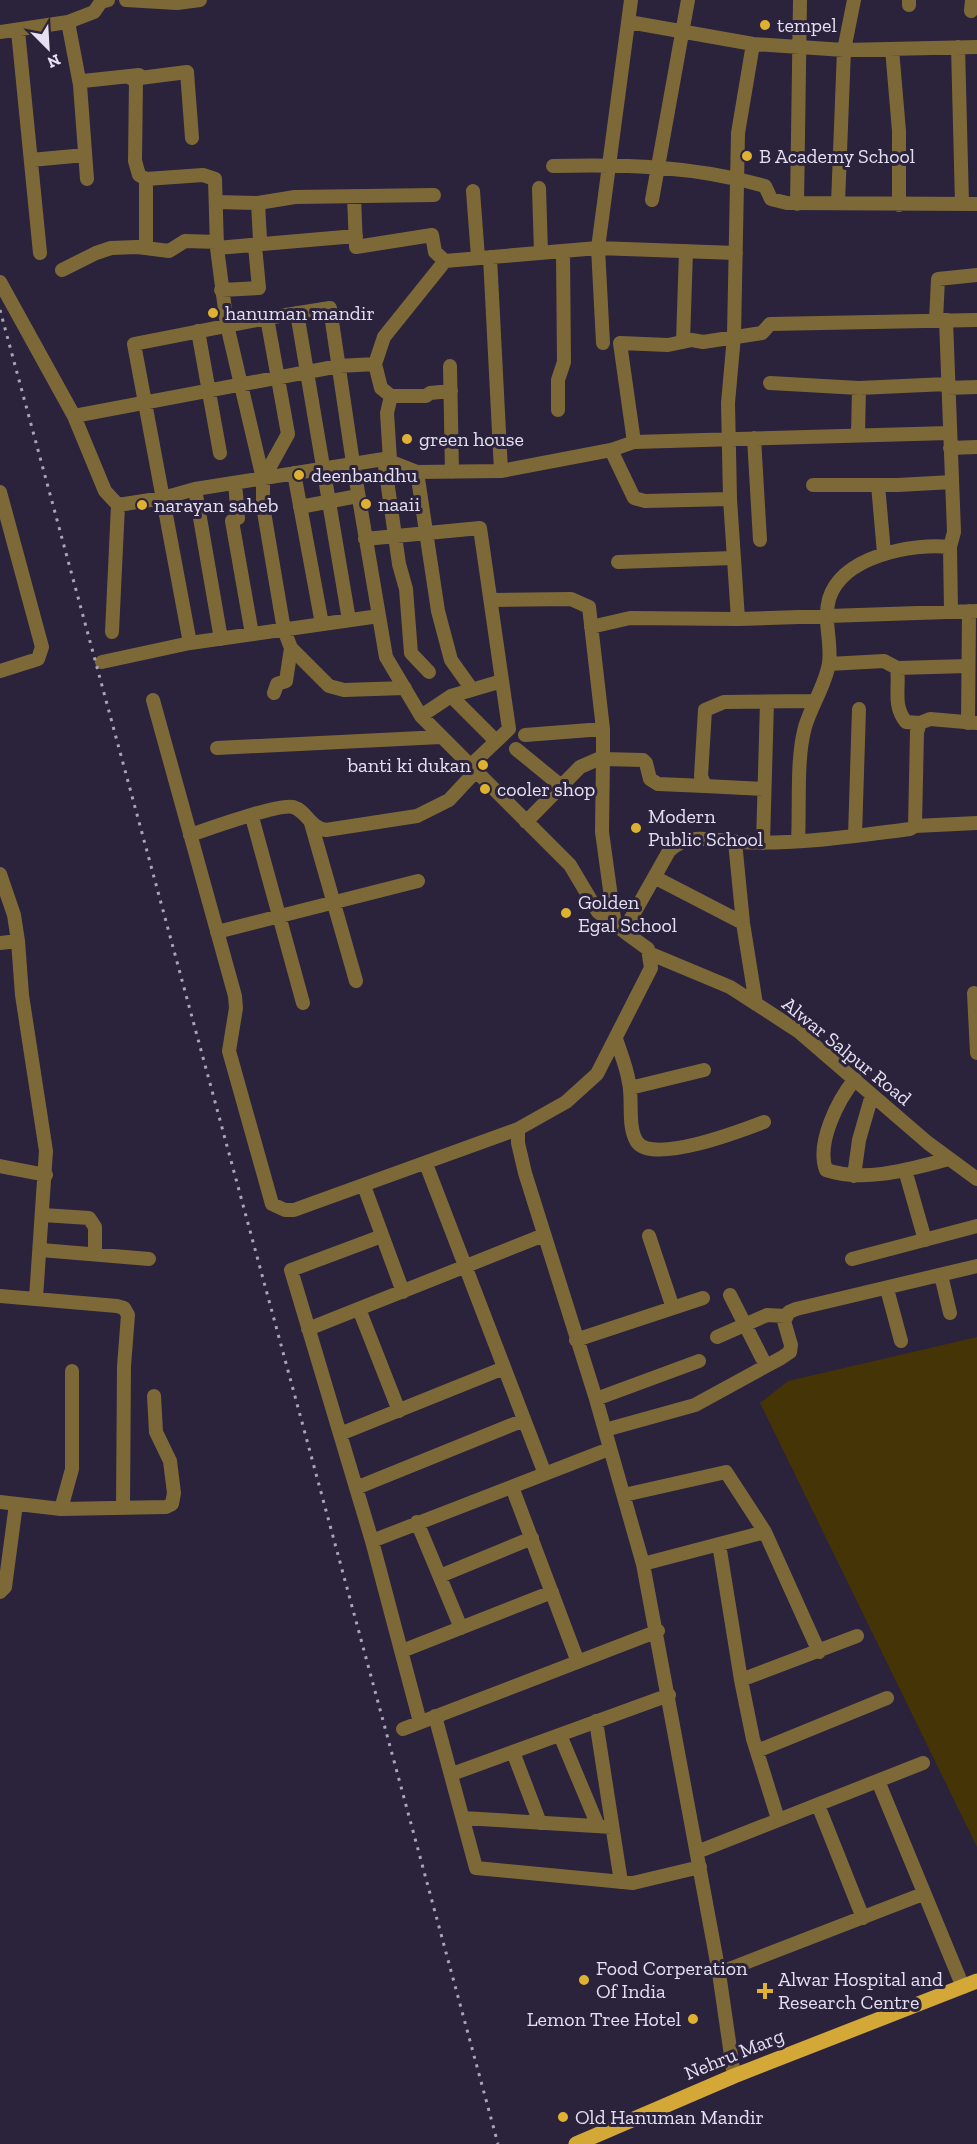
<svg xmlns="http://www.w3.org/2000/svg" width="977" height="2144" viewBox="0 0 977 2144" font-family="'Zilla Slab',serif">
	<rect width="100%" height="100%" fill="#2b223c"/>
	<path fill="#443406" d="M977,1337v510l-217,-444 28,-22z"/>
	<g fill="none" stroke-linecap="round" stroke-linejoin="round">
		<path stroke="#7d6938" stroke-width="14" d="M126,0l51,3 23,-3
			M909,5v-5
			M971,11l1,-11
			M68,22l26,-10 7,-10 7,-2
			M629,22l124,22 91,6 133,-3
			M18,31l22,222
			M0,32l68,-10 12,63 7,94
			M958,47l4,157
			M892,49l7,82v74
			M132,79l55,-7 5,66
			M83,81l56,-6 -3,4 -1,82 4,14 7,4 57,-4 12,4 2,69 10,77 36,154v27l21,124 7,18 38,38 15,4 61,-2
			M31,160l54,-5
			M553,166c72,-2 142,0 212,20l6,13 16,4 190,1
			M539,188l2,65
			M473,191l5,66
			M354,196l2,51 76,-12 3,17 10,9
			M652,200l36,-200
			M216,202l42,1 37,-6 139,-2
			M838,203l6,-153 10,-50
			M797,204l3,-204
			M146,248v-69
			M217,248l139,-12
			M490,257l11,214
			M62,270l34,-17 15,-5 26,-1 32,4 16,-10 32,1
			M0,282l74,134 31,75 13,14 45,-7 32,-9 189,-30 33,13 84,-1 110,-21 23,-8 315,-9
			M221,290l38,-2 -4,-42 5,-6 -2,-37
			M297,313l52,307
			M936,320l2,-41 39,-4
			M946,320l8,212 -4,15 1,64
			M198,331l22,122
			M683,342l3,-91
			M603,343l-5,-95 33,-248
			M375,364l9,-27 61,-76 153,-13 138,5
			M450,366l2,106
			M770,383l89,5 88,-4
			M947,388l30,-1
			M558,410v-30l6,-18 -1,-110
			M74,416l265,-50 36,-2 6,24 10,8
			M858,435l1,-47
			M754,438l6,102
			M634,442l-14,-99 48,2 24,-5 11,2 59,-9 8,-9 207,-4
			M950,448l27,-1
			M611,450l23,48 11,3 85,-2
			M384,459l15,105 7,25 5,64 18,19
			M390,460l-3,-47 4,-17h35l4,-3 21,-2
			M417,472l21,139 13,49 20,28
			M294,473l28,151
			M263,479l25,-45 -21,-116
			M235,483l3,35 -6,3 20,113
			M813,485h85l54,-3
			M878,485l6,68
			M195,489l26,150
			M0,492l42,155 -4,12 -38,12
			M300,507l58,-11
			M365,539l115,-11 29,201 -39,37
			M618,562l115,-4
			M492,600l79,-1 18,8 14,122v28l-23,10 -54,55
			M738,619l-8,-120 -2,-96 6,-67 4,-203 15,-89
			M591,627l39,-9 108,1 239,-8
			M112,632l6,-127
			M190,643l-56,-299 133,-26 63,-10 23,155 33,194 35,59 149,149 28,47 28,21
			M102,662l88,-19 189,-27
			M829,664l55,-3 13,7c3,19 -5,37 9,54l14,1
			M897,668l71,-2
			M274,693l3,-9 9,-3 5,-33
			M451,696l45,45
			M153,700l82,296 1,12 -7,43 43,153 13,6h9l224,-81
			M421,716l30,-20 51,-15
			M968,723l1,-112
			M525,735l78,-6
			M217,748l224,-11
			M516,749l44,36
			M603,757l-1,75 13,94
			M603,759l40,1 3,3 4,16 8,5 47,2
			M764,789l-59,-3 -4,-10 4,-66 19,-8 90,-1
			M252,817l51,186
			M311,823l45,158
			M915,826l62,-3
			M190,835c18,-6 90,-32 103,-28 14,4 17,21 33,23l91,-14 32,-16 27,-29
			M855,836l4,-127
			M798,841c2,-35 -2,-81 7,-114 6,-21 21,-43 24,-64 3,-21 -6,-42 0,-64 13,-43 83,-56 121,-52
			M735,842l8,81 13,81
			M763,843l4,-141
			M0,874l14,41 4,26 4,54 24,156 -10,147
			M656,878l87,45
			M217,932l201,-51
			M0,943l18,-2
			M651,954l79,33 68,44 130,112 49,36
			M974,993l3,60
			M616,1039c5,15 11,29 13,44 4,17 -2,44 8,59 16,23 106,-12 127,-20
			M855,1079c-17,21 -39,64 -29,91 40,13 84,-1 123,-11
			M630,1088l74,-18
			M426,1164l119,310
			M0,1166l46,9
			M905,1170l20,70
			M854,1176l5,-36 13,-45
			M364,1186l39,106
			M43,1215l46,3 6,9v27
			M382,1236l-91,34 81,271 48,181
			M649,1236l24,72
			M41,1250l108,9
			M852,1259l125,-33
			M941,1275l9,38
			M887,1289l14,52
			M730,1295l32,63
			M0,1296l117,10 7,2 4,7 -4,51 -1,142
			M359,1309l40,102
			M308,1329l236,-94
			M717,1337l50,-22 19,1
			M576,1340l127,-42
			M596,1399l103,-38
			M605,1430l90,-25 86,-47 9,-6 1,-7 -7,-24 5,-9 7,-3 181,-43
			M340,1434l164,-66
			M512,1487l66,175
			M356,1488l168,-68
			M624,1495l102,-23 39,60 54,120
			M0,1502l61,7 105,-2 6,-3 2,-11 -4,-32 -14,-29 -2,-36
			M61,1509l11,-40v-98
			M417,1522l44,106
			M372,1541l237,-92
			M719,1544l22,136 12,59 25,80
			M643,1564l122,-32
			M440,1576l92,-38
			M0,1592l5,-5 11,-83
			M402,1651l150,-59
			M741,1680l116,-44
			M435,1716l41,152 157,15 67,-16
			M596,1721l25,161
			M403,1729l255,-98
			M560,1735l38,91
			M757,1751l130,-53
			M513,1752l27,71
			M452,1774l217,-79
			M878,1781l85,206
			M818,1805l45,113
			M463,1818l149,9
			M697,1852l226,-89
			M719,1973l204,-79
			M734,2076l-15,-103 -76,-409 -47,-165 -71,-226 -7,-30v-14l48,-27 31,-28 54,-106 -3,-19 -22,-16 -1,-4 44,-78c20,-20 45,-10 70,-9 57,3 115,-6 171,-13l5,-3 2,-94 3,-9 10,-4 47,4"/>
		<path stroke="#d3a837" stroke-width="15" d="M576,2144l158,-68 243,-95"/>
		<path stroke="#aaa4b8" stroke-width="3" stroke-dasharray="3 6" stroke-linecap="butt" d="M0,310l498,1834"/>
	</g>
	<g fill="#deb133" stroke="#2b223c" stroke-width="2">
		<circle cx="765" cy="25" r="6"/>
		<circle cx="747" cy="156" r="6"/>
		<circle cx="213" cy="313" r="6"/>
		<circle cx="407" cy="439" r="6"/>
		<circle cx="299" cy="475" r="6"/>
		<circle cx="366" cy="504" r="6"/>
		<circle cx="142" cy="505" r="6"/>
		<circle cx="483" cy="765" r="6"/>
		<circle cx="485" cy="789" r="6"/>
		<circle cx="636" cy="828" r="6"/>
		<circle cx="566" cy="913" r="6"/>
		<circle cx="584" cy="1980" r="6"/>
		<path d="M762 1982h6v6h6v6h-6v6h-6v-6h-6v-6h6z"/>
		<circle cx="693" cy="2019" r="6"/>
		<circle cx="563" cy="2117" r="6"/>
	</g>
	<g text-anchor="middle" stroke-width="6" stroke-linejoin="round" paint-order="stroke">
		<g font-size="20" fill="#e5e0f1" stroke="#2b223c" text-anchor="start">
			<text x="777" y="32">tempel</text>
			<text x="759" y="163">B Academy School</text>
			<text x="225" y="320">hanuman mandir</text>
			<text x="419" y="446">green house</text>
			<text x="311" y="482">deenbandhu</text>
			<text x="378" y="511">naaii</text>
			<text x="154" y="512">narayan saheb</text>
			<text x="471" y="772" text-anchor="end">banti ki dukan</text>
			<text x="497" y="796">cooler shop</text>
			<text x="648" y="823">Modern<tspan x="648" dy="23">Public School</tspan></text>
			<text x="578" y="909">Golden<tspan x="578" dy="23">Egal School</tspan></text>
			<text x="596" y="1975">Food Corperation<tspan x="596" dy="23">Of India</tspan></text>
			<text x="778" y="1986">Alwar Hospital and<tspan x="778" dy="23">Research Centre</tspan></text>
			<text x="681" y="2026" text-anchor="end">Lemon Tree Hotel</text>
			<text x="575" y="2124">Old Hanuman Mandir</text>
		</g>
		<g font-size="20" fill="#e5e0f1" stroke="#2b223c">
			<text transform="translate(847 1051) rotate(39)" y="7">Alwar Salpur Road</text>
			<text transform="translate(734 2054) rotate(-22)" y="7">Nehru Marg</text>
		</g>
	</g>
	<g transform="translate(48 48) rotate(156)" stroke="#2b223c" stroke-width="4.5" paint-order="stroke">
	<path d="M0-4.5L10 22L0 15L-10 22Z" fill="#e5e0f1"/>
	<text y="-9" font-size="16" font-weight="bold" text-anchor="middle" fill="#e5e0f1">N</text>
	</g>
</svg>
